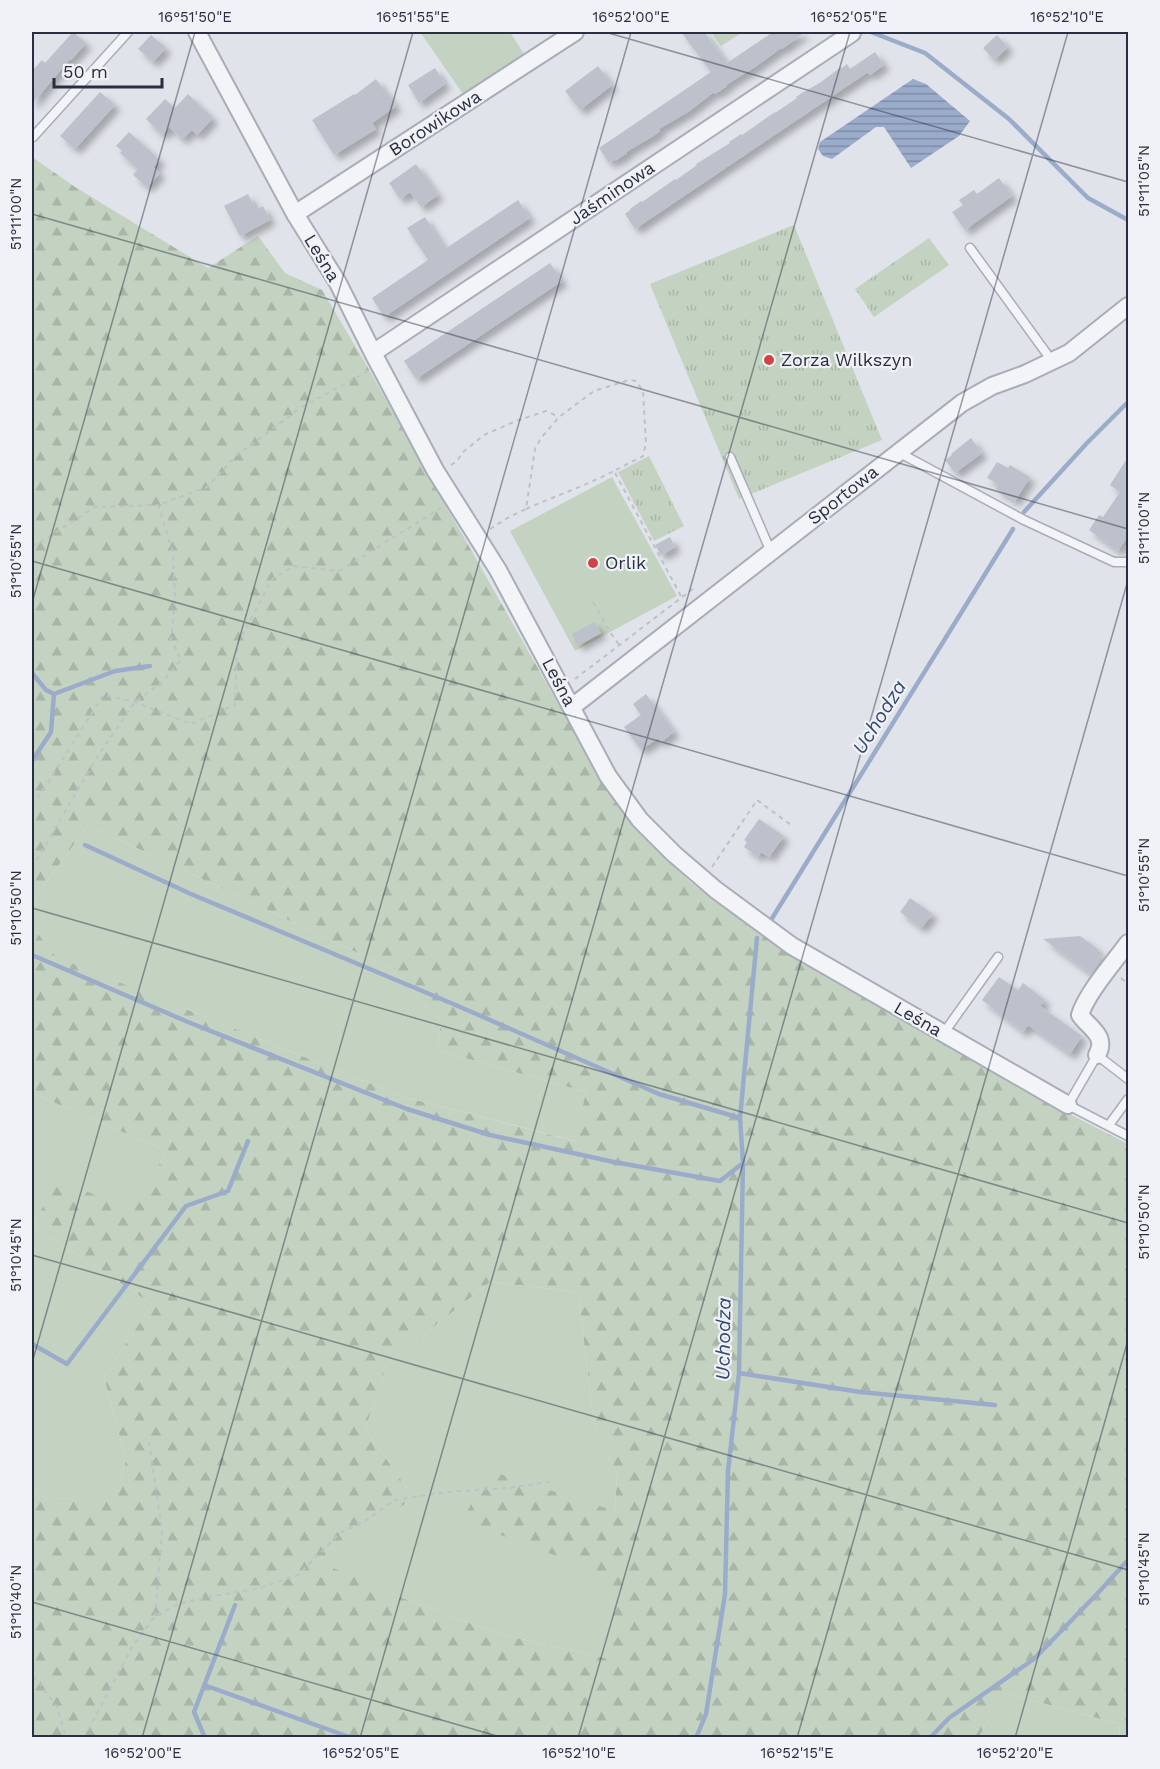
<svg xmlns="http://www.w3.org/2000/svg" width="1160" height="1769" viewBox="0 0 1160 1769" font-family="'Work Sans',sans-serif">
	<defs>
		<pattern id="forest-firs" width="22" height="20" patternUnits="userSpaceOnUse" patternTransform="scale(1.5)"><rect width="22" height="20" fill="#c4d3c1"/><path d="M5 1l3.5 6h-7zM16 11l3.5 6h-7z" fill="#a8b5a7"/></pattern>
		<pattern id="park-tufts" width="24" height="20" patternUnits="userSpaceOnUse" patternTransform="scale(1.5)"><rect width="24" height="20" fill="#c4d3c1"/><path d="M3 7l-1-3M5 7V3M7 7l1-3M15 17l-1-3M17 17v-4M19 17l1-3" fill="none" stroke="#a8b5a7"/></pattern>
		<pattern id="water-rules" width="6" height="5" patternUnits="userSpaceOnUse" patternTransform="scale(1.5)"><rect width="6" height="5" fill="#9bacca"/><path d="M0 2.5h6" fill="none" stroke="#7e8ca6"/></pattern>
		<filter id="shadow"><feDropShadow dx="5.5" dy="5.5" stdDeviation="3" flood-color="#0004"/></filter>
	</defs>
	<rect width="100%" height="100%" fill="#e0e3e9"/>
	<path fill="#c4d3c1" d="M420,32h90l16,25 -61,40z
		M711,32h32l-22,14z
		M612,477l65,119 -102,55 -65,-120z
		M88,825l304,144 49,52 -4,29 149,42 -10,49 -172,-44 -349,-140 -23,-31v-24z
		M32,1093l135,58 -35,62 -71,-33 -29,45z
		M32,1225l120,79 -48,73 22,83 -11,40 -70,-2 -13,-11z
		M490,1282l88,10 16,132 23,50 -2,38 -128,-41 124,105 -6,82 -106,-24 -94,-35 -89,-38 98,-63 -49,-69 22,-65z
		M1006,1693l113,31 1,13 -142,1z"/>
	<path fill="url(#forest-firs)" fill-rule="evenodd" d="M32,157l43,30 133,81 50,-32 27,37 37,17 45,76 233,412 40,52 50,52 76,56 251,149 111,57v593h-8l-1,-13 -113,-31 -28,45 -946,-1v-250l13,11 70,1 11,-39 -22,-83 48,-73 -120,-79 28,-46 72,33 35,-61 -135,-58v-167l24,31 348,140 171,44 11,-49 -149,-42 4,-29 -49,-52 -304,-144 -56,77zM490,1282l88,10 16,132 23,50 -2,37 -128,-41 -24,51 147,55 -5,82 -106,-24 -94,-35 -88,-38 97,-63 -49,-69 22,-65z"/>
	<path fill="url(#park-tufts)" d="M794,225l88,215 -143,59 -89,-215z
		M929,238l20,27 -75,52 -19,-28z
		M649,456l35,70 -30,15 -36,-69z"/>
	<path fill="url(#water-rules)" d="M913,79l13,5 44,37 -11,15 -48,32 -27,-41h-8l-44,32 -9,-3 -5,-7 2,-7z"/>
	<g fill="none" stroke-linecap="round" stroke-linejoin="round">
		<path stroke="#9bacca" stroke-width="4.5" d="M871,32l54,21 84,66 79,79 40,22
			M1024,512l63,-69 41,-41
			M32,673l14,17 8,4 61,-23 35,-5
			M32,761l19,-29 3,-38
			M85,845l106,49 267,112 201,88 81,24
			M771,920l242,-391
			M32,955l156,67 219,87 83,26 124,27 106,19 23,-18
			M32,1344l35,20 119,-158 42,-15 20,-50
			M739,1373l121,19 135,13
			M204,1685l148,53
			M205,1738l-11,-26 41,-107
			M696,1738l10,-24 19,-120 3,-123 11,-98 4,-210 -3,-45 17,-180
			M930,1738l19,-20 85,-59 63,-65 31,-34"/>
	</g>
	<path fill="#bdc1cc" filter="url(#shadow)" d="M73,32l13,11 -15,17 -1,-1 -38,45v-33l10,-11 3,3z
		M681,32h23l23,31 46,-31h32l-23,17 -1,-1 -26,19 -29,18 1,1 -12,8 -1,-2 -26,20 -29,17 1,2 -5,4 -29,17 1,1 -12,8v-2l-6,4 -10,-15 112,-76z
		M151,35l15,13 -13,14 -15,-13z
		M997,35l11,12 -14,13 -11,-12z
		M875,52l9,13 -14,10 -2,-3 -233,157 -10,-15 5,-4v-1l11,-8 1,1 33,-23 1,1 21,-15 -1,-1 34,-21 -1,-1 12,-8 1,1 33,-23v1l22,-15 -1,-1 6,-4 19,-11 20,-15 1,1 5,-4 3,5z
		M598,66l14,19 -32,25 -15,-19z
		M435,68l10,16 -26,19 -11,-18z
		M376,79l20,27 -24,17 4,6 -42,26 -22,-35 42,-26 1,1z
		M100,92l15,13 -40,44 -15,-13z
		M188,94l25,24 -16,17 -5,-5 -10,9 -13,-12 -7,8 -16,-16 19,-20 10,9z
		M129,132l31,28 -7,7 7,6 -13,14 -14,-12 5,-6 -18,-16 2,-2 -6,-5z
		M416,164l22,31 -17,12 -11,-15 -10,7 -11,-16z
		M999,178l13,18 -47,34 -13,-18 11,-7 -4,-5 15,-10 3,4z
		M248,194l8,16 7,-4 7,14 -30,16 -16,-30z
		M518,200l12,18 -146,99 -12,-19 56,-38 -21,-32 18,-11 20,32z
		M550,263l12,18 -146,98 -12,-18z
		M971,438l11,15 -27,20 -10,-13 7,-5 -1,-1z
		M1128,457v79l-10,15 -29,-21 10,-15 4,2 17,-25 -10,-7z
		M997,462l11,6 2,-3 20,12 -15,24 -19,-12 2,-5 -11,-6z
		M670,537l5,10 -14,8 -6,-10z
		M594,622l7,11 -23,13 -6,-12z
		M646,694l28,38 -13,10 -3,-4 -17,12 -17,-23 17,-12 -8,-11z
		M759,819l25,17 -15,21 -8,-5 -3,5 -14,-10 3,-5 -3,-2z
		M910,898l23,16 -12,14 -21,-16z
		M1080,936l19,14 -3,3 7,4 -12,17 -48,-35z
		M999,977l19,13 5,-7 22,17 -5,6 42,30 -12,18 -42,-29 -5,7 -41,-32z"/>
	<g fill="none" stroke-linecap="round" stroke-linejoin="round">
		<g stroke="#a9adb7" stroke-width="11">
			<path id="lane" d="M33,137l95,-105
				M970,248l82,113
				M898,452l126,68 90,42h14
				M730,457l41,95
				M943,1034l55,-77
				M1128,1079l-31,-24 -29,50 60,31
				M1109,1125l19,-26"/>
		</g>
		<g stroke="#a9adb7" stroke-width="20">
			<path id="street" d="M197,32l98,182 43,69 35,70 62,117 63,100 110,206 32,44 34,34 42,36 76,56 276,159
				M295,214l280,-182
				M373,353l479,-320
				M572,707l390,-304 30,-17 33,-12 44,-21 59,-47
				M1097,1055c11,-19 -8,-27 -17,-40 6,-21 35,-54 48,-72"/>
		</g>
		<path stroke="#bec1c8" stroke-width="2" stroke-dasharray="4.5 4.5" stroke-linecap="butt" d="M451,465l6,-4 6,-9 21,-17 32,-14 30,-10 13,6
			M526,509c29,-13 59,-23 88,-38
			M490,529l19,-12 17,-8 9,-60 6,-11 18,-21 35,-26 35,-11 7,1 7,10 3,52 -3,13 -29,15 68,127
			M32,546l9,-4 54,-35 63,-2
			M593,602l17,30 10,14
			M575,679l119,-91
			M32,805l21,-30 50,-80 32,7 56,22 44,-19 2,-60 35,-66 22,-13 45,5 102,-63
			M712,867l45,-67 34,25
			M32,868l65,-111 38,-55 26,-19 20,-23 -10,-21 4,-38 -2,-49 -15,-47 49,-18 29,-31 64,-48 67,-36
			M1121,978l7,6
			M149,1442l13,89 -7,85
			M32,1677l4,2 21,28 9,31
			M84,1738l48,-91 23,-31 23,-12 36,-8 46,-8 38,-13 42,-42 26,-13 29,-20 52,-8 59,-4 43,-6"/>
		<use href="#lane" stroke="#f3f4f8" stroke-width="8"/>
		<use href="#street" stroke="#f3f4f8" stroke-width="16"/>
	</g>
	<path fill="none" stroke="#292e41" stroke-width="1.5" stroke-opacity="0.45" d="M605,32l523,150M32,214l1096,315M32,561l1096,315M32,603l163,-571M32,908l1096,315M32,1255l1096,315M32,1363l381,-1331M32,1602l472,136M142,1738l489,-1706M360,1738l490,-1706M578,1738l490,-1706M797,1738l331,-1158M1015,1738l113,-398"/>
	<g fill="#d04447" stroke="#f0f2f7" stroke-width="2">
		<circle cx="769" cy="360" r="6"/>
		<circle cx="593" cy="563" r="6"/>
	</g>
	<g text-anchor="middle" stroke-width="4.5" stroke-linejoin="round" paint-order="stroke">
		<g font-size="18" fill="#292e41" stroke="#f0f2f7">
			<text transform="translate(435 123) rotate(-33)" y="6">Borowikowa</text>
			<text transform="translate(612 193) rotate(-34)" y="6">Jaśminowa</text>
			<text transform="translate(322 258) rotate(59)" y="6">Leśna</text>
			<text transform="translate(843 495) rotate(-38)" y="6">Sportowa</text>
			<text transform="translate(559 682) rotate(62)" y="6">Leśna</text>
			<text transform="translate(918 1019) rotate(30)" y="6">Leśna</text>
		</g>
		<g font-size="18" fill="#292e41" stroke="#f0f2f7" text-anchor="start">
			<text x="781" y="366">Zorza Wilkszyn</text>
			<text x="605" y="569">Orlik</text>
		</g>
		<g font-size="20" font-style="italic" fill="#324876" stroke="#f0f2f7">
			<text transform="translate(879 717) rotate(-58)" y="7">Uchodza</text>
			<text transform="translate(723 1339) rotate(-89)" y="7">Uchodza</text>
		</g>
	</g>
	<rect width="1160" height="1769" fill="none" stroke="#f0f2f7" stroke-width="66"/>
	<path d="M54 78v9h108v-9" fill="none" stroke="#292e41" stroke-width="3"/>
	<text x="63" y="78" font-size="18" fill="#292e41" stroke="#f0f2f7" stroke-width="4.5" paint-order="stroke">50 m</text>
	<rect x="33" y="33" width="1094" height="1703" fill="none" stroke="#292e41" stroke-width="2"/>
	<g font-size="15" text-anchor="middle" fill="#292e41">
		<text x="195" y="22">16°51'50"E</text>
		<text x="413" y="22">16°51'55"E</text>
		<text x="631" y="22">16°52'00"E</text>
		<text x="849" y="22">16°52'05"E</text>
		<text x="1067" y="22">16°52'10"E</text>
		<text transform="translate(1144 181) rotate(-90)" y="5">51°11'05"N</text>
		<text transform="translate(16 214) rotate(-90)" y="5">51°11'00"N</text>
		<text transform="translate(1144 528) rotate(-90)" y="5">51°11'00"N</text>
		<text transform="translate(16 561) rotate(-90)" y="5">51°10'55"N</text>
		<text transform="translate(1144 875) rotate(-90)" y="5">51°10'55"N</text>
		<text transform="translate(16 908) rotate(-90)" y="5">51°10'50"N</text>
		<text transform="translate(1144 1222) rotate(-90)" y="5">51°10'50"N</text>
		<text transform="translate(16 1255) rotate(-90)" y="5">51°10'45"N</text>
		<text transform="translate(1144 1569) rotate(-90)" y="5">51°10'45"N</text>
		<text transform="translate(16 1602) rotate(-90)" y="5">51°10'40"N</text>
		<text x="143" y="1758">16°52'00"E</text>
		<text x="361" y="1758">16°52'05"E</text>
		<text x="579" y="1758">16°52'10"E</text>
		<text x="797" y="1758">16°52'15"E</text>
		<text x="1015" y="1758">16°52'20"E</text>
	</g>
</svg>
